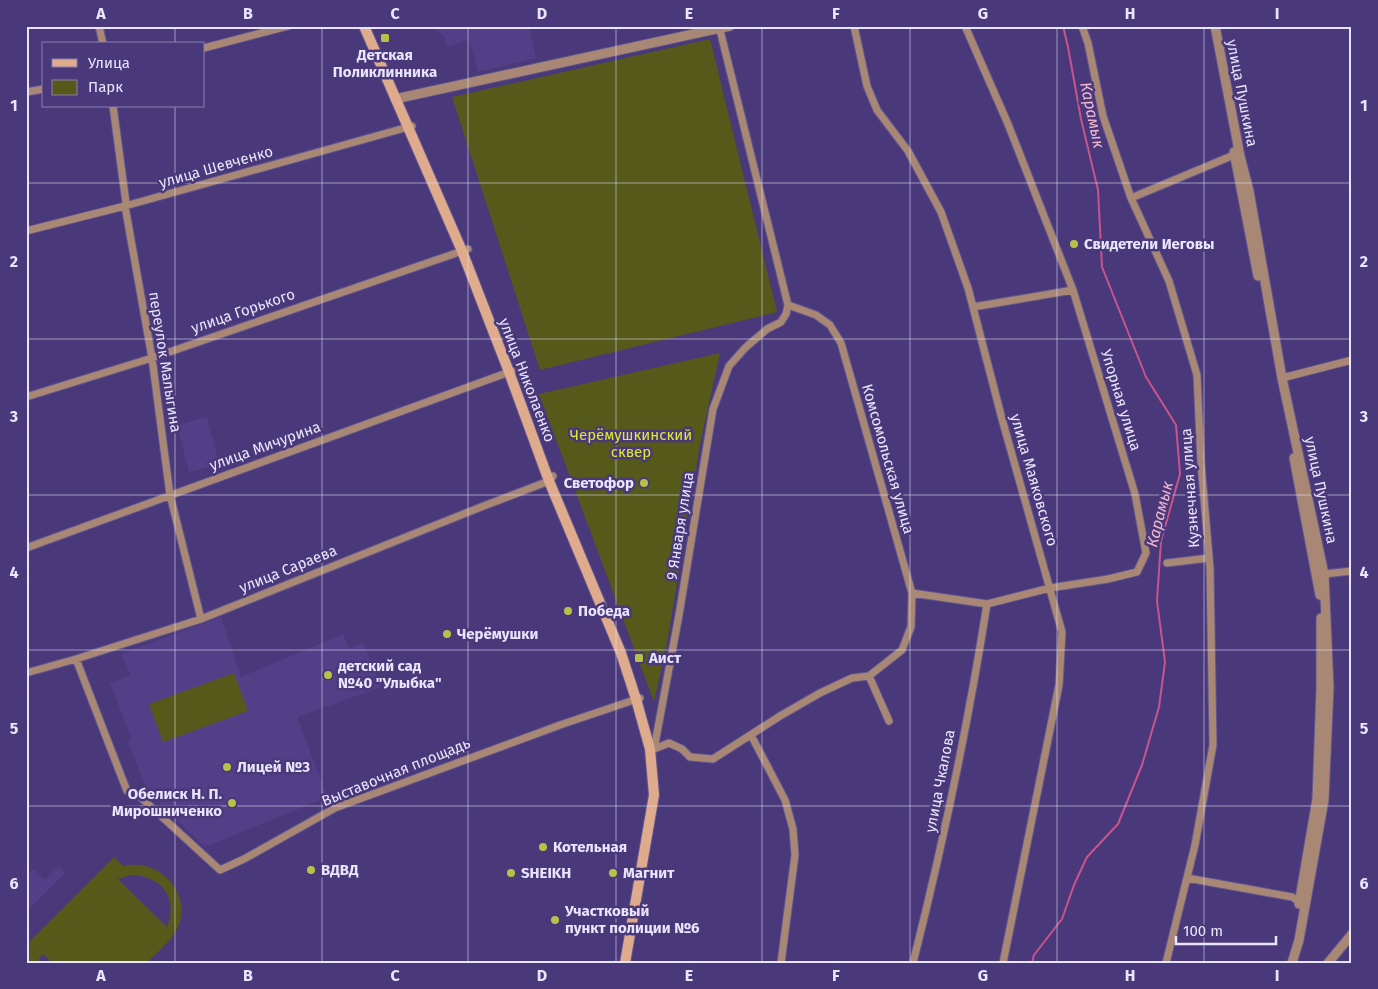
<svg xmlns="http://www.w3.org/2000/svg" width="1378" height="989" viewBox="0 0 1378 989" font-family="'Fira Sans',sans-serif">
	<rect width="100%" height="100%" fill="#4a397a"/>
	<path fill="#533f88" d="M432,26h97l7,32 -58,14 -9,-33 -22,8 -3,-11z
		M207,417l12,48 -30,7 -12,-47z
		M221,617l20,60 102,-43 6,14 14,-5 18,44 -84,30 30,80 -122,50 -57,-55 -20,-50 4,-2 -22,-57 21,-8 -10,-21z
		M59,866l6,7 -39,39v-36l7,-7 12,11z"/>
	<path fill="#55591a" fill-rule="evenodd" d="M710,39l67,273 -237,58 -88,-273z
		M720,353l-20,91 -33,199 -13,59 -115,-308z
		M234,673l14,38 -85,31 -14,-38z
		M114,857l9,9c38,-9 72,30 53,65 -7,12 -20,22 -29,32h-95l-9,-9 -3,3 -2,6h-12v-10l4,-3 -1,-8zM131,875c22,0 44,15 39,41 0,3 -2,8 -3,11l-49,-48z"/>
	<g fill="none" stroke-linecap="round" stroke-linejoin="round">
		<path stroke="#c9548c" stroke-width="2" d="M1032,963l2,-8 28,-36 12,-34 13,-28 31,-33 24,-59 17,-58 6,-45 -8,-61 4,-60 19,-67 -4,-49 -30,-48 -44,-110 -4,-77 -17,-71 -13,-72 -5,-21"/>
		<g stroke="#63558f" stroke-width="9">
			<path id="minor" d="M99,26l4,18
				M854,26l13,60 10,24 31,41 33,61 27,76 34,131 60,213 -3,53 -56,278
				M1082,26l6,17 15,73 28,82 38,83 28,94 4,88 9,105 3,177 -18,100 -29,118
				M204,48l84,-22
				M26,92l18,-3
				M113,106l13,97 -1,3 27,152 18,137 31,124
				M1131,198l103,-43 4,1
				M26,231l99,-25 287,-80
				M973,307l100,-17
				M1282,378l70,-18
				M26,397l126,-39 316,-109
				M26,548l486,-177
				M1167,563l42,-5
				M1324,574l28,-3
				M912,593l75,11 63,-16 58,-9 29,-7 9,-19 -11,-59 -62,-204 -65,-166 -43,-98
				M76,659l51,132 10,3 83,76 24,-11 91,-51 225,-83 80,-27
				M26,673l50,-14 125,-40 280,-112 68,-26 4,-5
				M869,676l20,45
				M751,735l34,65 8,29 2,26 -14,108
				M654,749l15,-6 13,6 8,8 23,2 67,-43 40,-23 32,-15 17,-2 33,-26 9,-23 1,-34 -71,-250 -11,-18 -14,-10 -28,-10 -69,-279
				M654,749l25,-134 34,-206 16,-43 16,-18 22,-19 14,-7 5,-8 2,-9
				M1187,878l105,19 11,7
				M913,963c30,-119 55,-238 74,-359"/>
		</g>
		<g stroke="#63558f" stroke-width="11">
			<path id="tertiary" d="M1215,26l25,130 9,35 33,187 42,196 5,113 -5,113 -25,140 -7,23
				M395,99l335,-73
				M1234,152l24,124
				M1294,458l26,137
				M1299,904l18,-105 4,-111v-70
				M1328,963l24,-29"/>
		</g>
		<g stroke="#63558f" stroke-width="12">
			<path id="secondary" d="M364,26l98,225 47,121 40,109 72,172 15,46 14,50 4,46 -29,168"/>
		</g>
		<use href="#minor" stroke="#a88875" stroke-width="7"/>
		<use href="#tertiary" stroke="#a88875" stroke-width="9"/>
		<use href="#secondary" stroke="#deac8d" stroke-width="10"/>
	</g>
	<path fill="none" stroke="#e9e5fd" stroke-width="1" stroke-opacity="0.55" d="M175,26v18M322,26v937M468,26v937M616,26v937M762,26v937M910,26v937M1057,26v937M1204,26v937M175,106v857M26,183h1326M26,339h1326M26,495h1326M26,650h1326M26,806h1326"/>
	<g fill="#b8c147" stroke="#4a397a" stroke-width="2">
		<rect x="380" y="33" width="10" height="10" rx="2.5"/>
		<circle cx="1074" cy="244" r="5"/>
		<circle cx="644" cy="483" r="5"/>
		<circle cx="568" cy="611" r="5"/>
		<circle cx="447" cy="634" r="5"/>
		<rect x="634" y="653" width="10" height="10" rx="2.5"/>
		<circle cx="328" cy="675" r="5"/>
		<circle cx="227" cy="767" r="5"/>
		<circle cx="232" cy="803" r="5"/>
		<circle cx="543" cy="847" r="5"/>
		<circle cx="311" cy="870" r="5"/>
		<circle cx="511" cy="873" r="5"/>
		<circle cx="613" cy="873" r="5"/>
		<circle cx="555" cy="920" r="5"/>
	</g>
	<g text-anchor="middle" stroke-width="5" stroke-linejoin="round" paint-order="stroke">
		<g font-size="15" font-weight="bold" fill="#e9e5fd" stroke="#4a397a" text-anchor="start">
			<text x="385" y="60" text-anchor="middle">Детская<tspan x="385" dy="17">Поликлинника</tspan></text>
			<text x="1084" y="249">Свидетели Иеговы</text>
			<text x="634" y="488" text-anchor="end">Светофор</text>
			<text x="578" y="616">Победа</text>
			<text x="457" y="639">Черёмушки</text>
			<text x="649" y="663">Аист</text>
			<text x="338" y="671">детский сад<tspan x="338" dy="17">№40 "Улыбка"</tspan></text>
			<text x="237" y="772">Лицей №3</text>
			<text x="222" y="799" text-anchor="end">Обелиск Н. П.<tspan x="222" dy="17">Мирошниченко</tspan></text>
			<text x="553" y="852">Котельная</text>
			<text x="321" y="875">ВДВД</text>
			<text x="521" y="878">SHEIKH</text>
			<text x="623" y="878">Магнит</text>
			<text x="565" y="916">Участковый<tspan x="565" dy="17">пункт полиции №6</tspan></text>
		</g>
		<g font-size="15" fill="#e9e5fd" stroke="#4a397a">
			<text transform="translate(1242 93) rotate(79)" y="5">улица Пушкина</text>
			<text transform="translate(216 167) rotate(-16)" y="5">улица Шевченко</text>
			<text transform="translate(243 311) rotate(-19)" y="5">улица Горького</text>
			<text transform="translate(165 362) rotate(81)" y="5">переулок Малыгина</text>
			<text transform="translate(527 380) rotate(69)" y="5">улица Николаенко</text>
			<text transform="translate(1121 400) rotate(73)" y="5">Упорная улица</text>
			<text transform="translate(265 446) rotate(-20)" y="5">улица Мичурина</text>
			<text transform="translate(888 459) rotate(74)" y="5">Комсомольская улица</text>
			<text transform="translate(1034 480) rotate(74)" y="5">улица Маяковского</text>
			<text transform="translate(1190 488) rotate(-94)" y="5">Кузнечная улица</text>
			<text transform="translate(1321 490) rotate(78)" y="5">улица Пушкина</text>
			<text transform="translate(680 526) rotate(-81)" y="5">9 Января улица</text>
			<text transform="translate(288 569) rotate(-22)" y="5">улица Сараева</text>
			<text transform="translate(396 772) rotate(-22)" y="5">Выставочная площадь</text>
			<text transform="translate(940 781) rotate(-79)" y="5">улица Чкалова</text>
		</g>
		<g font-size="15" fill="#dee82c" stroke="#4a397a">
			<text x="631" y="440">Черёмушкинский<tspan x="631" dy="17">сквер</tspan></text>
		</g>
		<g font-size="16" font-style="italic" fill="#f4b7cf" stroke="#4a397a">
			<text transform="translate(1093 115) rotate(78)" y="6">Карамык</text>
			<text transform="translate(1159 514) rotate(-76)" y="6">Карамык</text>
		</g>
	</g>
	<rect width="1378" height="989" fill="none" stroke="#4a397a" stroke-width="55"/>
	<rect x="42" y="42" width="162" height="65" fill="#4a397a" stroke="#8a7eae"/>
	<rect x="52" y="59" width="25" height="8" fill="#deac8d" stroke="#8a7eae"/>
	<text x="88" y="68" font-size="15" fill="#e9e5fd">Улица</text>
	<rect x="52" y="80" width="25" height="15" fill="#55591a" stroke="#8a7eae"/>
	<text x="88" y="92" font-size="15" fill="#e9e5fd">Парк</text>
	<path d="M1176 936v8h100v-8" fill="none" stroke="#e9e5fd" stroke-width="2.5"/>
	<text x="1183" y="936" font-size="15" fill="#e9e5fd" stroke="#4a397a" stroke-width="4" paint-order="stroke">100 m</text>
	<rect x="28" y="28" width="1322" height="934" fill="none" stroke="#e9e5fd" stroke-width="2"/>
	<g font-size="16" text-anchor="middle" font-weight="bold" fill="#e9e5fd">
		<text x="101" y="19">A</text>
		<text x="248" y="19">B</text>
		<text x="395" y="19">C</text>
		<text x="542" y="19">D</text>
		<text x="689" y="19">E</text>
		<text x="836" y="19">F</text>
		<text x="983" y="19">G</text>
		<text x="1130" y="19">H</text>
		<text x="1277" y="19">I</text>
		<text x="14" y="111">1</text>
		<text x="1364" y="111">1</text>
		<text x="14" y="267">2</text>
		<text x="1364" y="267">2</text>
		<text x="14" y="422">3</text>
		<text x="1364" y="422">3</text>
		<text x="14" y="578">4</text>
		<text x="1364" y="578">4</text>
		<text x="14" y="734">5</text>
		<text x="1364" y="734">5</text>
		<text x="14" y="889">6</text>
		<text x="1364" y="889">6</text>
		<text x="101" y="981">A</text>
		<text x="248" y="981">B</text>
		<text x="395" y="981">C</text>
		<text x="542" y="981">D</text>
		<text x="689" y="981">E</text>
		<text x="836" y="981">F</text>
		<text x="983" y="981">G</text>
		<text x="1130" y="981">H</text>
		<text x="1277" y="981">I</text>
	</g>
</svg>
